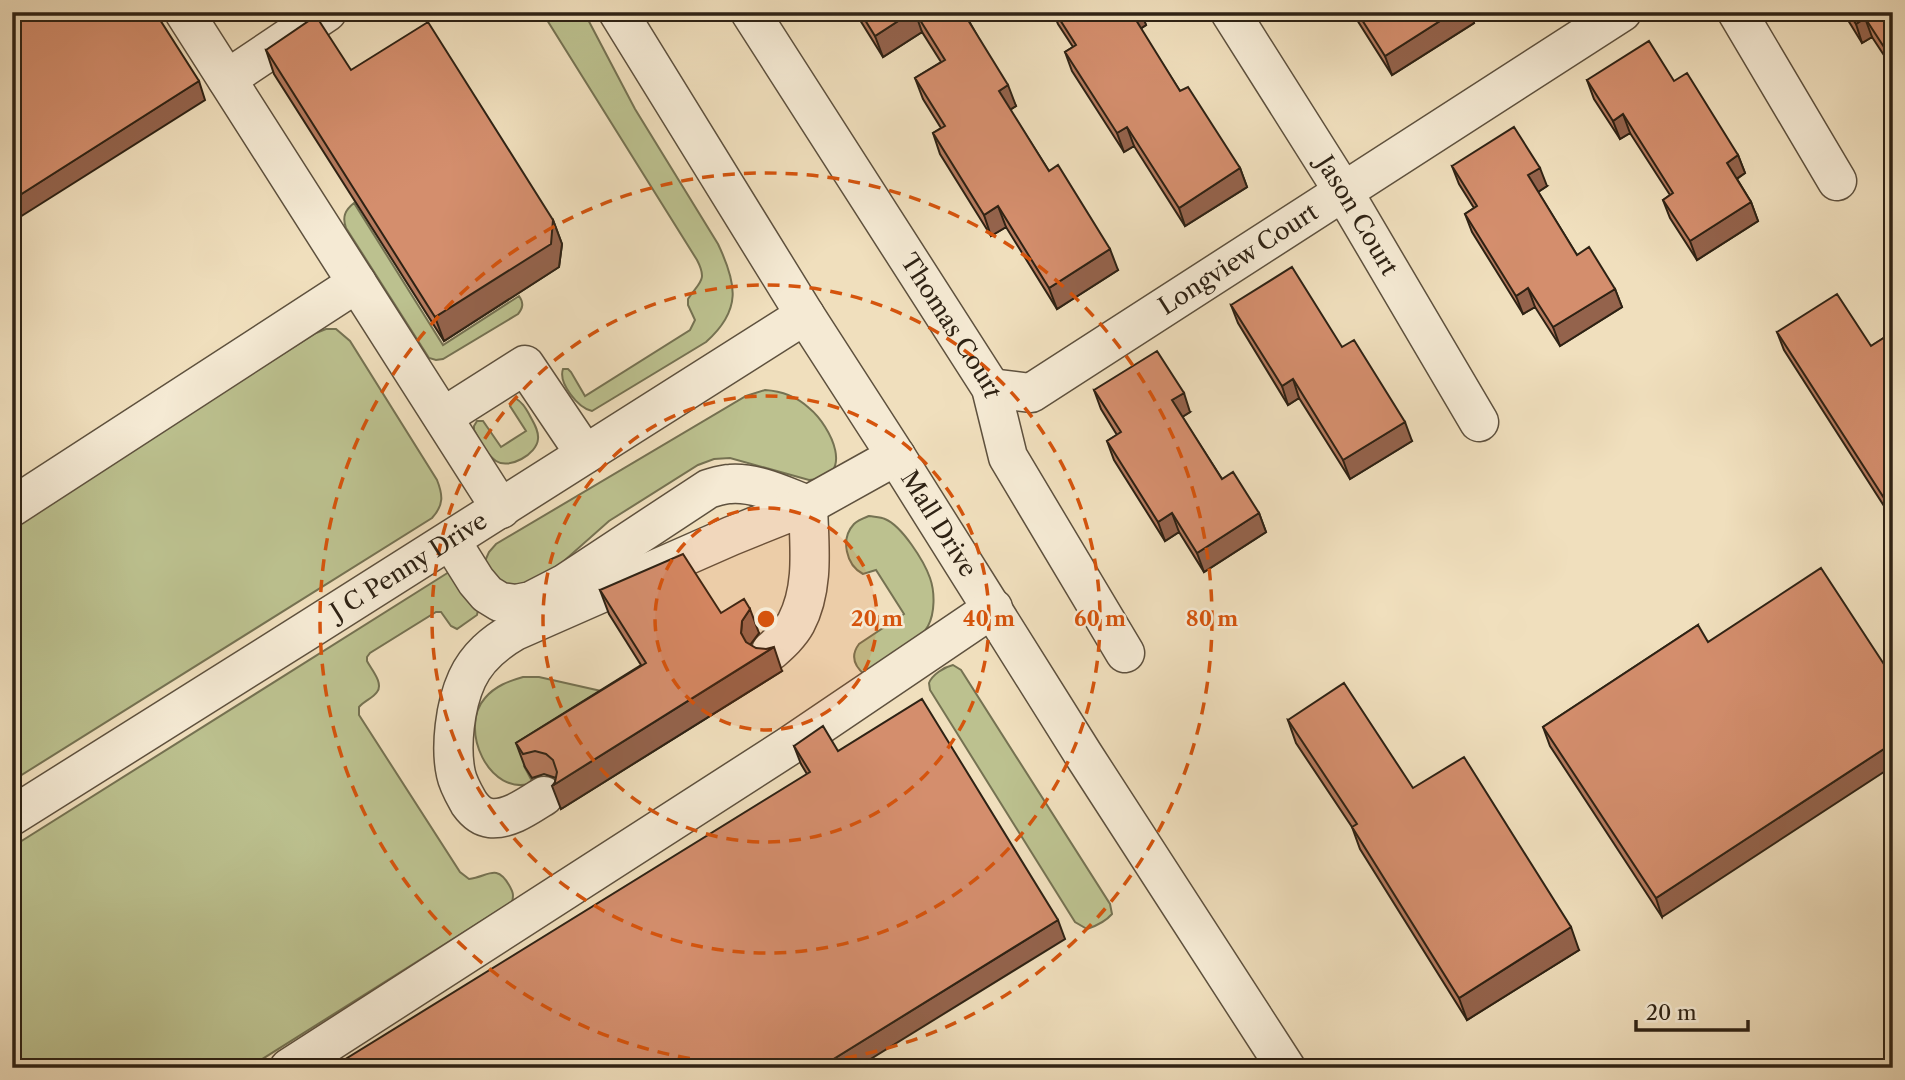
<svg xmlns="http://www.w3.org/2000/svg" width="1905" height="1080" viewBox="0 0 1905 1080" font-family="'Libre Caslon Text',serif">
	<rect width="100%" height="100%" fill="#f0dfbd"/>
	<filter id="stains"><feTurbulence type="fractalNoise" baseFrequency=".00286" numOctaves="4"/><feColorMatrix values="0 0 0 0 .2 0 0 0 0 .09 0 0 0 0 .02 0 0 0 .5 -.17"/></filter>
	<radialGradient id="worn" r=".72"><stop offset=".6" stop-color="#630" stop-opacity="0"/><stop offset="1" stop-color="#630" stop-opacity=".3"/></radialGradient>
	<path fill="#bcc18f" stroke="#757252" stroke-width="2" d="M542,12h42l51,97 83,135c19,40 24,66 -12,98l-114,69c-14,-3 -34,-28 -29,-42h5l3,3 14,24 105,-66 5,-10 -7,-15v-6c11,-17 20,-18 9,-39z
		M354,203l89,142 76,-49c5,7 4,12 -1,18l-75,45 -7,1 -7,-2 -83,-130c-4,-11 -1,-18 8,-25z
		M326,329h10l14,12 87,139c6,15 7,25 -5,38l-420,263v-255l304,-193z
		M765,390c17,1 31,6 44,18 22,18 48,71 0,72l-79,-22 -16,1 -16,6 -89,56 -53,47 -50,26 -21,-33 4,-9 7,-8 250,-148z
		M515,398c7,4 10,9 14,16 4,8 10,16 9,25 -1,15 -29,31 -42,22 -10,-7 -16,-20 -22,-31v-4l3,-5h6l18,26 25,-16 -16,-25 1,-4z
		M869,516c6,1 12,1 16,3 17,7 39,42 45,59 5,14 5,35 -2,48 -9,18 -45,37 -63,49 -11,-9 -15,-19 -6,-31l45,-30 -28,-44 -13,4c-17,-9 -23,-35 -9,-50 4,-4 10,-6 15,-8z
		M449,572l29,38 -1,5 -20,14 -6,-3 -10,-14h-5l-66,41 -3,4v4c4,8 17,22 10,31 -4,6 -13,9 -18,15v8l101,157 9,7c19,-2 27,-16 40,6 4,7 5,10 3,17l-264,166h-236v-221z
		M953,665l8,5 149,234 2,10c-6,7 -16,12 -25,15l-12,-7 -145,-232 -1,-7c3,-8 15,-16 24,-18z
		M523,677h16l62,14 19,14 -96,61 9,17c-44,15 -75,-55 -48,-85 10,-12 24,-17 38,-21z"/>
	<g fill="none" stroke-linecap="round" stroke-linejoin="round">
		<g stroke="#5e513e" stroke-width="41">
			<g id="minor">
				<path d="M184,12l317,497"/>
				<path id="s1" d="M618,12l187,303 91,141 187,298 203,314"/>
				<path id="s2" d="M750,12l241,376 17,69 117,196"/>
				<path id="s3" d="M1230,12l113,179 136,231"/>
				<path d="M1737,12l100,169"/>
				<path d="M227,79l100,-67"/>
				<path id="s4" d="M991,388l40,5 591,-381"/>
				<path d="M443,417l82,-52 60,89"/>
				<path d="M12,507l345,-224"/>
				<path d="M451,541l25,40 11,13 13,8 16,2 15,-3 33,-17 144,-95c7,-2 15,-5 22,-5 27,-2 54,12 78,21l88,-49"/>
				<path d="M544,796c-16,10 -35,24 -54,22 -9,-1 -16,-8 -21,-15 -5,-9 -11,-19 -13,-29 -6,-27 -1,-69 11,-95 10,-22 27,-36 48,-48l216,-95 77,-31c1,39 7,82 -12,118 -6,11 -16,20 -25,28"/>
				<path id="s5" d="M12,816c265,-166 529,-333 793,-501"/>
				<path d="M289,1068l500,-322 204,-138"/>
			</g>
		</g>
		<use href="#minor" stroke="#f5ead4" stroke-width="38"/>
	</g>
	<path fill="#b67a5e" stroke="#2e2214" stroke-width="2" d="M855,12h128l-14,9 47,85 -6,4 39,61 69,99 -61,39 -51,-82 -15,9 -51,-82 -7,-21 8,-5 -18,-29 -8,-21 26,-16 -19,-30 -39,25z
		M1053,12h88l5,13 -6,4 40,62 60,77 7,19 -62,39 -51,-80 -10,6 -52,-81 -7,-19 8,-5 -15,-23z
		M1352,12h123l-4,3 3,8 -82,52z
		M1843,12h50v57l-21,-32 -10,6z
		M266,50l85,20 202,150 9,24 -3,23 -115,74 -170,-267z
		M1587,80l87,1 64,74 7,18 -8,6 14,23 7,19 -61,39 -27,-42 -7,-18 7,-5 -40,-62 -10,6 -26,-40z
		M1452,166l95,20 -9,6 39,63 38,34 7,18 -62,39 -25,-39 -12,7 -51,-82 -7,-18 9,-6 -15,-24z
		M1231,305l111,42 70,94 -62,38 -51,-81 -11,7 -50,-82z
		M1777,332l94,14 22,-14v188l-109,-170z
		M1094,390l96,22 -8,5 40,62 37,34 7,19 -62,40 -25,-40 -14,9 -51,-81 -7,-19 10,-6 -16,-26z
		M600,590l121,23 38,20 -9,12 32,26 -221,138 -6,-27 1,-4 -12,-4 -12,4 -7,-11 -9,-24 125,-78 -32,-51z
		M1698,625l-36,292 -112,-171 -7,-19z
		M1288,720l125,68 166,162 -112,70 -107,-171 -8,-22 -56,-84z
		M794,746l44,5 227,188 -258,-165 -6,-10z"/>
	<path fill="#94634c" stroke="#2e2214" stroke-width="2" d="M912,12h3l7,20 -39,25 -8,-21z
		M961,12h22l-18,12z
		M1131,12h10l5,13 -9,6z
		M1454,12h21l-4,3 3,8 -82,52 -7,-19z
		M1865,18l7,19 -10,6 -6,-19z
		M199,81l6,19 -193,122v-22z
		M1008,85l8,21 -10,6 -7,-21z
		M1623,114l7,19 -10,6 -7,-18z
		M1127,127l7,19 -10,6 -7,-19z
		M1738,155l7,18 -12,8 -6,-18z
		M1240,168l7,19 -62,39 -6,-18z
		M1540,168l7,18 -12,8 -7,-19z
		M1751,202l7,19 -61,39 -7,-19z
		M998,206l8,21 -15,9 -7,-21z
		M553,220l9,24 -3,23 -115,74 -9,-24z
		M1110,249l8,21 -61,39 -8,-21z
		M1528,288l7,19 -12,7 -7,-18z
		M1615,289l7,18 -62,39 -7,-19z
		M1293,379l6,19 -11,7 -6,-19z
		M1184,393l6,19 -11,7 -7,-19z
		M1405,422l7,19 -62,38 -7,-19z
		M1172,513l7,19 -14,9 -7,-19z
		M1259,513l7,19 -62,40 -7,-19z
		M750,609l9,24 -9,12v11l-9,-23 1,-12z
		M774,647l8,24 -221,138 -9,-23z
		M1893,743v23l-231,151 -6,-19z
		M1058,920l7,19 -209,129h-37z
		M1571,927l8,23 -112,70 -8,-22z"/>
	<path fill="#d48e6d" stroke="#2e2214" stroke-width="2" d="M12,12h143l44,69 -187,119z
		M860,12h52l-37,24z
		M915,12h48l45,73 -9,6 50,80 9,-6 52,84 -61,39 -51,-82 -14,9 -51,-82 12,-7 -30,-48 30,-18z
		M1055,12h76l49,79 8,-4 52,81 -61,40 -52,-81 -10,6 -52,-81 11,-7z
		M1357,12h97l-69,44z
		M1848,12h45v49l-28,-43 -9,6z
		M316,16l35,54 77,-48 125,198 -2,24 -116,73 -169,-267z
		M1649,41l25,40 13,-8 51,82 -11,8 24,39 -61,39 -27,-41 10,-7 -50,-79 -10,7 -26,-41z
		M1514,127l26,41 -12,7 49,80 12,-8 26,42 -62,38 -25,-39 -12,8 -51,-82 12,-8 -25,-40z
		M1292,267l50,80 12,-7 51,82 -62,38 -50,-81 -11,7 -51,-81z
		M1837,294l34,52 22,-14v180l-116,-180z
		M1157,351l27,42 -12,7 50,79 11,-7 26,41 -62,40 -25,-40 -14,9 -51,-81 14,-9 -27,-42z
		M683,554l38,59 23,-14 6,10 -8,12 -1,12 5,9 10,6 10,1 8,-2 -222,139 3,-4 2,-10 -4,-12 -7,-6 -11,-3 -12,3 -7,-11 130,-80 -46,-73z
		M1821,568l72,110v65l-237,155 -113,-171 155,-102 10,17z
		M1344,683l69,105 51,-31 107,170 -112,71 -107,-171 5,-3 -69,-104z
		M922,699l136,221 -239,148h-488l479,-296 -16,-26 29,-20 15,25z"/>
	<circle cx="766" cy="619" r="111" fill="#d5540d" fill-opacity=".12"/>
	<g fill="none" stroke="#d5540d" stroke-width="3.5" stroke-dasharray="12 9">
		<circle cx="766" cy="619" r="111"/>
		<circle cx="766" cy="619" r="223"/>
		<circle cx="766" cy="619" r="334"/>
		<circle cx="766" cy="619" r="446"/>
	</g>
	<g text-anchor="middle" stroke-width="5" stroke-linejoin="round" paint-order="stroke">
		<g font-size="24" fill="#2e2214" stroke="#f5ead4">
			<text dy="8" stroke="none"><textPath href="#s3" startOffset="240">Jason Court</textPath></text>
			<text dy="8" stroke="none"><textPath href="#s4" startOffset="287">Longview Court</textPath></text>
			<text dy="8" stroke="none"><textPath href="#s2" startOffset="373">Thomas Court</textPath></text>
			<text dy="8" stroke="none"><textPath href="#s1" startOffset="604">Mall Drive</textPath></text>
			<text dy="8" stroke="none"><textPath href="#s5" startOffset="469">J C Penny Drive</textPath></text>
		</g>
	</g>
	<circle cx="766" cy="619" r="10" fill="#d5540d" stroke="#f5ead4" stroke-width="3.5"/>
	<g font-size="21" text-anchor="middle" font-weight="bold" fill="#d5540d" stroke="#f5ead4" stroke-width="5" stroke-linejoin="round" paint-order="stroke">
		<text x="877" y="626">20 m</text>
		<text x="989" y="626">40 m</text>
		<text x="1100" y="626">60 m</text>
		<text x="1212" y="626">80 m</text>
	</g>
	<rect width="1905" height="1080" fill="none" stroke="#f0dfbd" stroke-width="42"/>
	<rect x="14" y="14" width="1877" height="1052" fill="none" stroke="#2e2214" stroke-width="3.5"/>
	<rect x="21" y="21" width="1863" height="1038" fill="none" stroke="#2e2214" stroke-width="2"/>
	<path d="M1636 1020v10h112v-10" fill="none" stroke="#2e2214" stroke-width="3.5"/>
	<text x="1646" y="1020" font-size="21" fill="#2e2214" stroke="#f5ead4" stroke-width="5" paint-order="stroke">20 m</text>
	<rect width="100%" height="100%" filter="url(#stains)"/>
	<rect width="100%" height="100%" fill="url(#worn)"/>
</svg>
